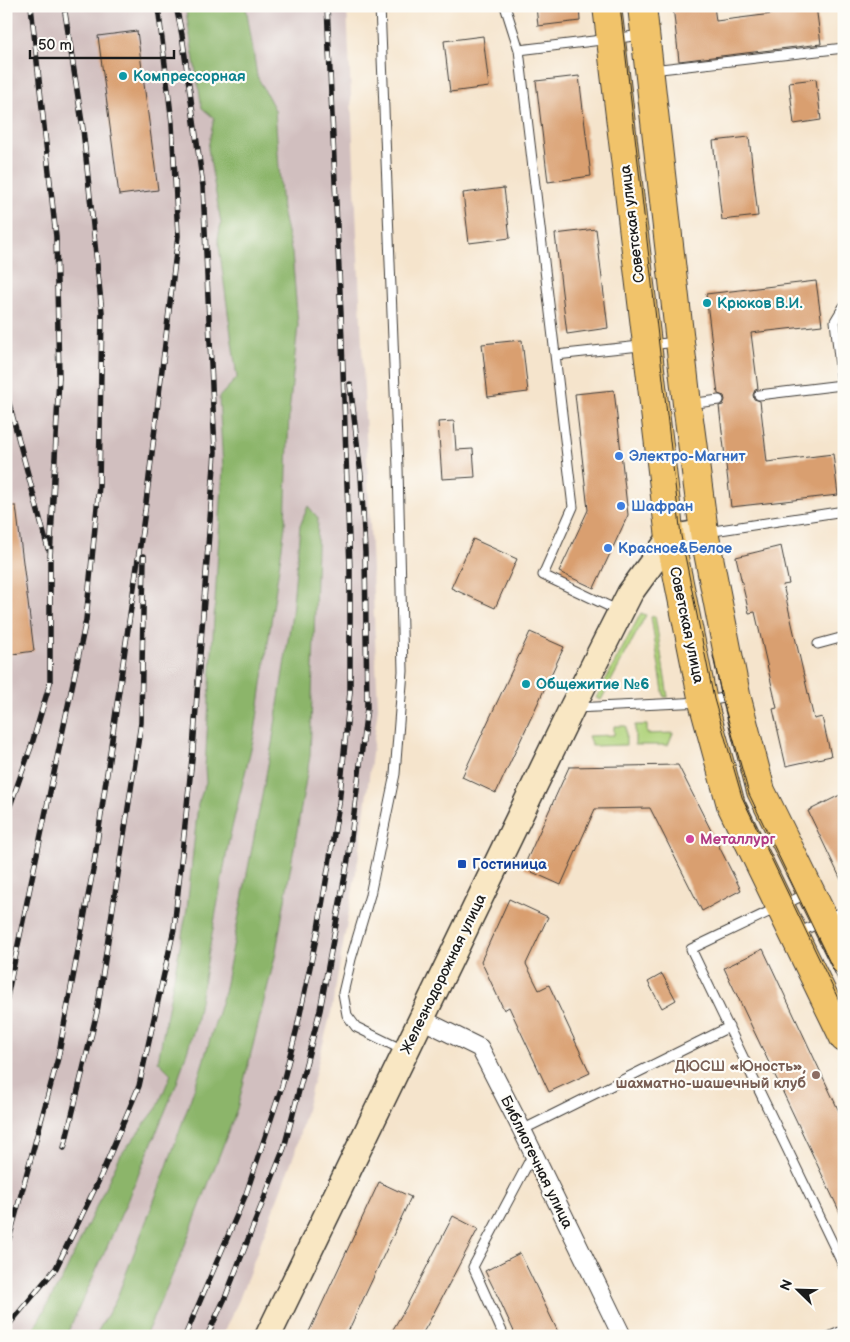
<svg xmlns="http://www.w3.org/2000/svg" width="850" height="1342" viewBox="0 0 850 1342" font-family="'Balsamiq Sans',sans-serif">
	<rect width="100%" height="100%" fill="#fdfcf7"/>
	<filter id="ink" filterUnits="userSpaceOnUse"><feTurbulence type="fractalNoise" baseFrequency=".02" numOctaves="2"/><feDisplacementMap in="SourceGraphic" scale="10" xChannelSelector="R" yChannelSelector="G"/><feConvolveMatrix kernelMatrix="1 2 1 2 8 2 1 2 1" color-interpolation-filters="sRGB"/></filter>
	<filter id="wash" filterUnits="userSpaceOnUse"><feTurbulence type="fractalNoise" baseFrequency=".0096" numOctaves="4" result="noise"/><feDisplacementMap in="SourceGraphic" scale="20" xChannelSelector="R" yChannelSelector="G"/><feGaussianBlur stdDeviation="1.12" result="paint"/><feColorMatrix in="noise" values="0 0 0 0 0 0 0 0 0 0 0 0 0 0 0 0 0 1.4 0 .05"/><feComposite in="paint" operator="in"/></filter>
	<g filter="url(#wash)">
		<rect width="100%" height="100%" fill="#f5e4cc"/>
		<path fill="#d1bfbf" d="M6,6h341l31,701 -19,148 -28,158 -36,139 -56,148 -17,36h-216z"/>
		<path fill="#b0d37b" stroke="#66784c" d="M641,613l5,2 -45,85 -5,-2z
			M655,616l13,81h-4l-13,-80z
			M647,725v9l26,-1 -5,12h-33v-20z
			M614,726h12v19l-34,1 -4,-10 26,-1z"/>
		<path fill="#8cb56b" stroke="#546844" d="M185,6h61l11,70 18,34 7,101 10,42 6,72 -9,88 -4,113 -30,206 -26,108 -33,183 -19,60 -31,74 -39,90 -41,89h-36l34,-61 56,-119 37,-48 14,-34 -13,-13 29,-152 11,-105 8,-22 -1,-14 18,-300 -4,-71 18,-19 -19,-139 3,-16 -13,-75 6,-30 -12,-10z
			M308,506l10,12 -8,238 -35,201 -38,152 -57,149 -35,78h-50l21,-36 49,-128 35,-100 24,-79 48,-249 20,-130 8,-88z"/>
		<g id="blocks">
			<path fill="#d99f6f" d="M536,6h43l1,15 -42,5z
				M673,6h41l2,15 56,-7 -1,-8h45l5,38 -142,17z
				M137,31l21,159 -39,5 -21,-159z
				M483,36l6,51 -39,5 -6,-51z
				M579,76l12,100 -43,6 -12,-101z
				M816,79l5,41 -27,4 -5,-42z
				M749,137l9,79 -36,4 -9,-79z
				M504,188l6,50 -41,5 -6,-50z
				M596,229l12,99 -41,6 -12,-100z
				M816,281l6,44 -71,8 7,56 -3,1 -2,5 1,4 6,2 7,61 66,-8 5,41 -107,12 -12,-101 4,-1 2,-5 -1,-4 -6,-2 -12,-100z
				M522,340l6,52 -40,5 -6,-53z
				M614,390l14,125 -34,73 -35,-16 29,-62 -13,-116z
				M454,421l2,29 17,-1 2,28 -33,2 -4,-57z
				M6,506h10l18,145 -28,4z
				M473,539l44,20 -22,49 -44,-20z
				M781,546l8,38 -6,1 31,134 8,-2 9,39 -45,10 -13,-57 4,-1 -22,-96 -6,1 -13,-56z
				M530,632l34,15 -68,146 -34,-16z
				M678,765l63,125 -39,21 -52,-103 -55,1 -34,76 -38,-17 46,-101z
				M844,793v93l-36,-75z
				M509,899l39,18 -22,47 13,26 10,-5 41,88 -41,19 -40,-85 -5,3 -23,-49z
				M763,949l81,173v99l-120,-253z
				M662,974l14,26 -14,8 -14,-26z
				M379,1182l32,15 -65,139h-39z
				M453,1216l25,13 -49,93 -8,14h-32l16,-27z
				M520,1253l40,83h-44l-16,-35 -15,-30z"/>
		</g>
	</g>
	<g filter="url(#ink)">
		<use href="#blocks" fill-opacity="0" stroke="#3d3a36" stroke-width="1"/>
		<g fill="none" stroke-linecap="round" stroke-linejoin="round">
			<g stroke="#3d3a36" stroke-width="11">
				<path id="lane" d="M380,6l18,462 5,203 -8,103 -25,121 -19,64 -8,34 4,22 9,12 49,24
					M505,6l14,44 54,457 -30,68 76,36
					M519,50l124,-15
					M652,70l192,-22
					M844,306l-9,15 7,64 2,2
					M556,355l121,-13
					M759,395l83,-10
					M689,404l30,-4
					M707,532l137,-21
					M818,644l26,-7
					M575,708l128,-6 31,-6
					M808,893l-117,56 153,318
					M796,934l48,-23
					M522,1130l207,-103
					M504,1336l-31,-69 60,-113
					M831,1336l13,-6"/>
			</g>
			<g stroke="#3d3a36" stroke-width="20">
				<path id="street" d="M421,1019l59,29 42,82 100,206"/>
			</g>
			<g stroke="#3d3a36" stroke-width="28">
				<path id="secondary" d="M268,1336l304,-628 58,-115 40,-55 34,-6"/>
			</g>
			<g stroke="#3d3a36" stroke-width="30">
				<path id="primary" d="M607,6l63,532 33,164 28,103 113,233
					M642,6l45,398 17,128 32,163 25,96 83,169"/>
			</g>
			<use href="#lane" stroke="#fff" stroke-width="9"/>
			<use href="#street" stroke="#fff" stroke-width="18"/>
			<use href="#secondary" stroke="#f9e7c3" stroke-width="25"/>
			<use href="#primary" stroke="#f1c36a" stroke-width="28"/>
			<path stroke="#1c1c1c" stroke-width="1" d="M620,6l61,530 33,163 28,98 102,214
				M713,656l9,42 27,96 95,198"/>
			<g stroke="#1c1c1c" stroke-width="5.5">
				<path id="rail" d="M6,392l42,157
					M6,817l25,-70 19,-64v-124l9,-182 -3,-140 -25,-231
					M6,1002l80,-382 13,-134 3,-174 -19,-183 -19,-123
					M64,1148l33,-136 44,-289 3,-167
					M6,1250l52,-192 35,-188 52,-359 33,-275 -6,-113 -14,-117
					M6,1328l50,-60 43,-88 40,-94 35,-157 19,-180 22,-297 -12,-266 -21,-151 -6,-29
					M185,1336l61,-142 36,-108 15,-58 21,-99 21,-125 11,-112v-123l-9,-255 -14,-308
					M207,1336l18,-38 59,-150 36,-138 29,-156 18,-146 -2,-156 -4,-77 -11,-91"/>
			</g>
			<use href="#rail" stroke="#fdfcf7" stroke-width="4" stroke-dasharray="11" stroke-linecap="butt"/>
		</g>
	</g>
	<g fill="#0f9aa8" stroke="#fdfcf7" stroke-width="2">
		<circle cx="123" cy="76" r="5"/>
		<circle cx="707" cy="303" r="5"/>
		<circle cx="526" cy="684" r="5"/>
	</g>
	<g fill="#3f7fe0" stroke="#fdfcf7" stroke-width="2">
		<circle cx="619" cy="456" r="5"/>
		<circle cx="621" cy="506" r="5"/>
		<circle cx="608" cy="548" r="5"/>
	</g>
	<circle fill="#d1479c" stroke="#fdfcf7" stroke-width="2" cx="690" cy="839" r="5"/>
	<rect fill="#1a4fb4" stroke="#fdfcf7" stroke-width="2" x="457" y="859" width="10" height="10" rx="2.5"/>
	<circle fill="#8d6e63" stroke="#fdfcf7" stroke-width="2" cx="816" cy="1075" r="5"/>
	<g text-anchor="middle" stroke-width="4.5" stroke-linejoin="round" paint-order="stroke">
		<g font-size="15" font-weight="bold" fill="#0d838f" stroke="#fdfcf7" text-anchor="start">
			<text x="133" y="81">Компрессорная</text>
			<text x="717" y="308">Крюков В.И.</text>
			<text x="536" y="689">Общежитие №6</text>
		</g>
		<g font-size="15" fill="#1c1c1c" stroke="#fdfcf7">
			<text transform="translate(632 224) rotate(-97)" y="5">Советская улица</text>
			<text transform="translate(687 625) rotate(78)" y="5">Советская улица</text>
			<text transform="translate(443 974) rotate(-64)" y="5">Железнодорожная улица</text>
			<text transform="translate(537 1162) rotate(64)" y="5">Библиотечная улица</text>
		</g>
		<g font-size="15" font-weight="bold" fill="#366cbe" stroke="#fdfcf7" text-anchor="start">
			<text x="629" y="461">Электро-Магнит</text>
			<text x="631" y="511">Шафран</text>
			<text x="618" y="553">Красное&amp;Белое</text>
		</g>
		<g font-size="15" font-weight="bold" fill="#b23c85" stroke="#fdfcf7" text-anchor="start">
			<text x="700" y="844">Металлург</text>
		</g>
		<g font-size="15" font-weight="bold" fill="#164399" stroke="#fdfcf7" text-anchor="start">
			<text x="472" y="869">Гостиница</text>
		</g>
		<g font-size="15" font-weight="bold" fill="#785e54" stroke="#fdfcf7" text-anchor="end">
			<text x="806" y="1071">ДЮСШ «Юность»,<tspan x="806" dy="17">шахматно-шашечный клуб</tspan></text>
		</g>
	</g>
	<rect width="850" height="1342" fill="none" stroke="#fdfcf7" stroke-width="25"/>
	<g transform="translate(798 1290) rotate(293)" stroke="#fdfcf7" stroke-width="4" paint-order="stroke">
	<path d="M0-4L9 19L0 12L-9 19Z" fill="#1c1c1c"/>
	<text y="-8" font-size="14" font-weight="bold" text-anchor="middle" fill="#1c1c1c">N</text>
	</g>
	<path d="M30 50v8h144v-8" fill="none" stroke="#1c1c1c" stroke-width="2.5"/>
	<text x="38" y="50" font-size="15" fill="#1c1c1c" stroke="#fdfcf7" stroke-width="4" paint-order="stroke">50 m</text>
</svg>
